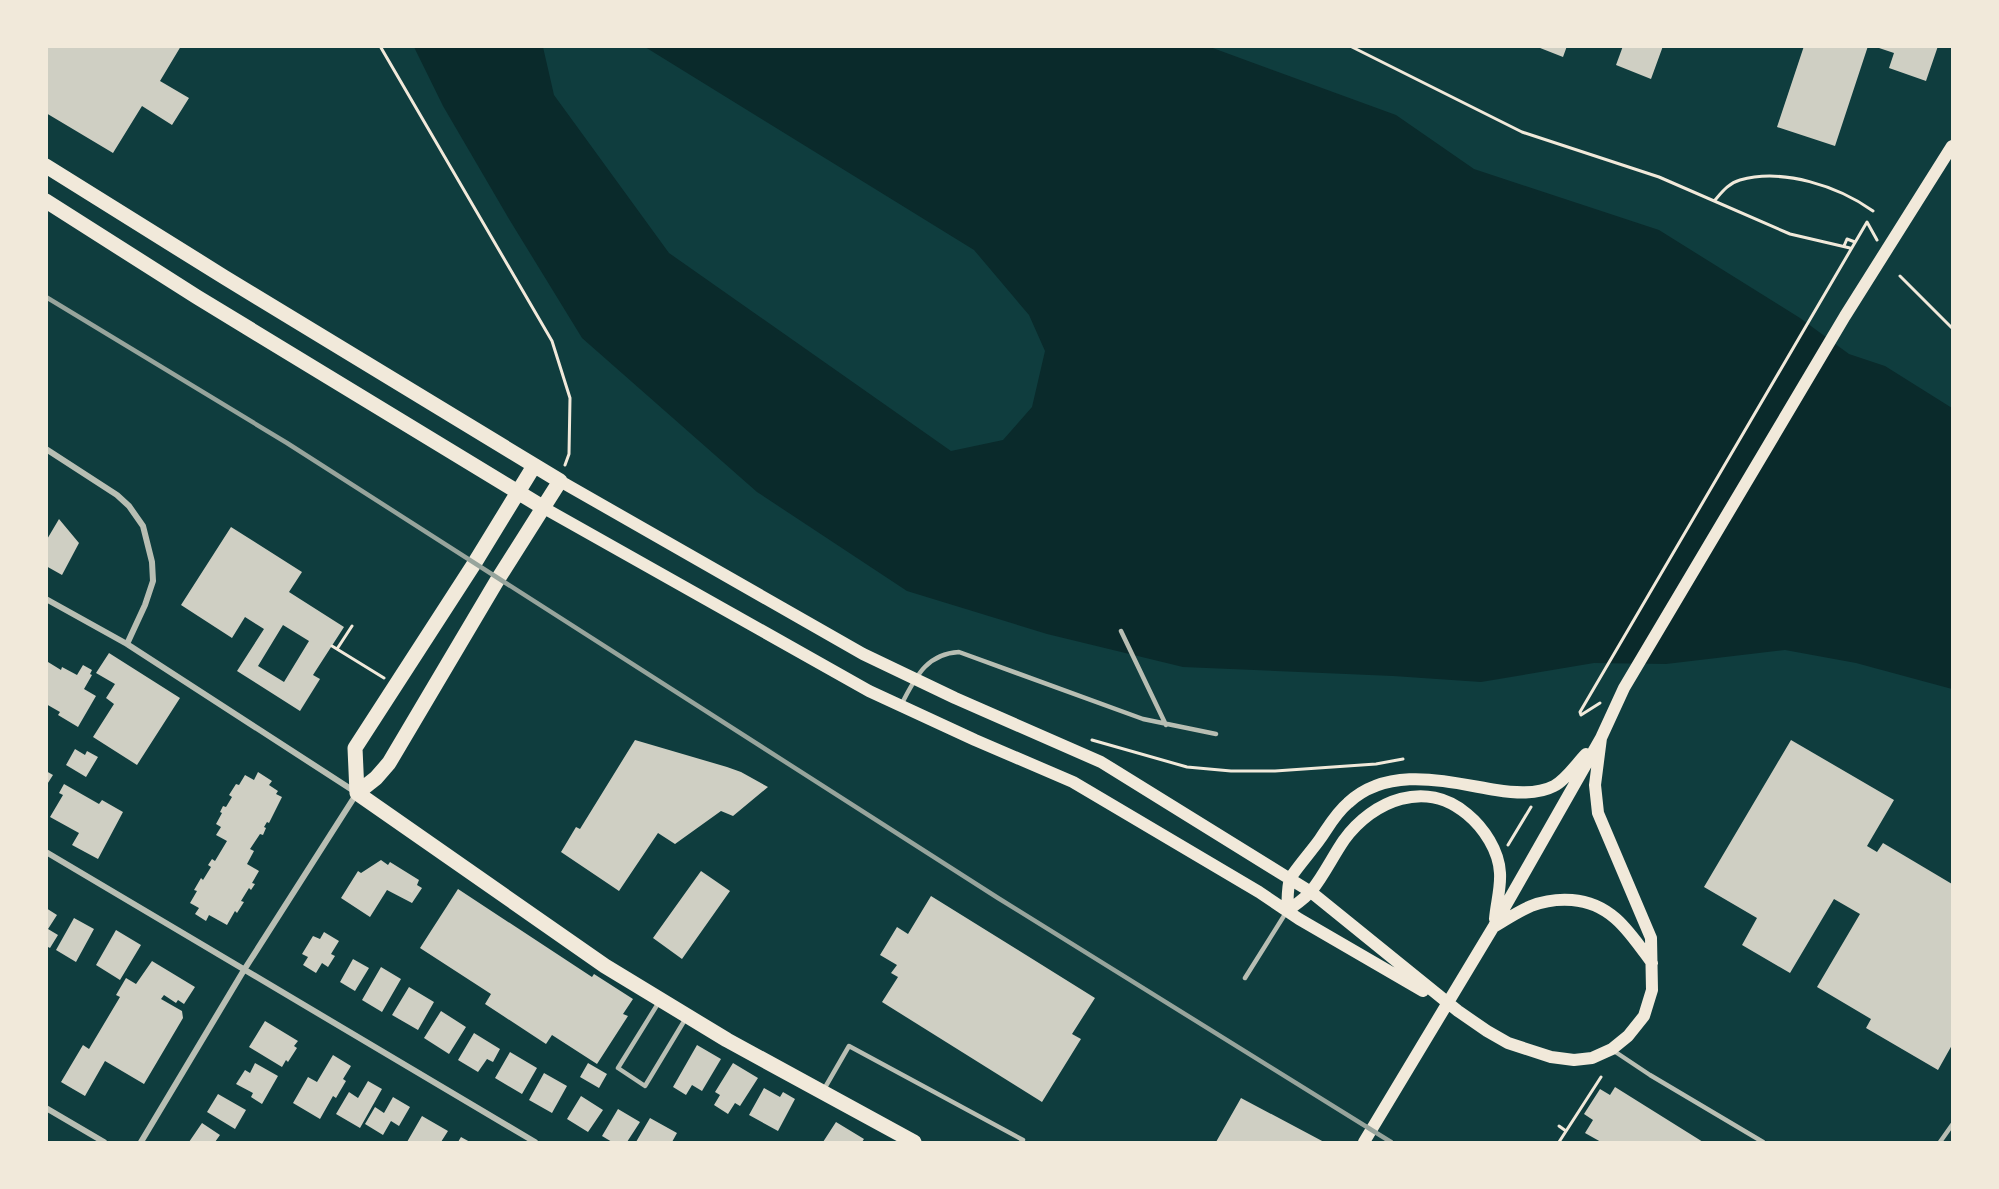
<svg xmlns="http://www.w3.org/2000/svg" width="1999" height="1189" viewBox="0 0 1999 1189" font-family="'Noto Serif',serif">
	<rect width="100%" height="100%" fill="#0f3d3e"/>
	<path fill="#0a2a2b" d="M414,47h129l11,48 115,158 282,198 52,-11 29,-33 13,-56 -16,-36 -55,-65 -329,-203h565l186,68 78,54 185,61 141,88 49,36 36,12 67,42v281l-96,-26 -71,-13 -119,14 -72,-1 -113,19 -88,-6 -210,-9 -136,-33 -140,-43 -150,-99 -175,-154 -73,-119 -66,-113z"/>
	<path fill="#cfcfc3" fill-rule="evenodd" d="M46,46h135l-21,35 29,17 -17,27 -30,-19 -29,47 -67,-40z
		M1535,46h32l-4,11z
		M1623,46h40l-12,33 -35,-14z
		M1804,46h64l-33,100 -58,-19z
		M1938,46l-12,35 -37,-13 5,-15 -18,-6z
		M59,519l20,24 -17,32 -16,-9v-25z
		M231,527l71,45 -13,20 55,35 -31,48 7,4 -20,32 -63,-40 27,-42 -19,-12 -13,21 -51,-33zM283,625l26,16 -25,41 -26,-16z
		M109,653l71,45 -43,67 -44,-28 21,-33 -8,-6 9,-14 -19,-11z
		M48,662l13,8 1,-3 15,8 6,-10 9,5 -2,4 2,1 -8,14 12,7 -18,31 -20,-12 2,-3 -14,-8z
		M635,740l92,27 14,5 27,15 -35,29 -12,-5 -46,33 -17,-11 -39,58 -58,-39 15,-25 4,2z
		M1791,740l103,60 -27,46 10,6 6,-9 69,41v161l-14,25 -72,-42 5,-9 -54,-32 43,-73 -26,-15 -44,74 -48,-28 15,-27 -53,-31z
		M75,749l10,6 2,-4 11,6 -12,20 -20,-12z
		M46,771l7,4 -7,11z
		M258,772l14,9 -3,4 9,6 -2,3 6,3 -13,26 -2,-1 -3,5 2,1 -3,7 -3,-1 -10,15 4,2 -7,13 12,7 -7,12 3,1 -4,6 -2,-2 -8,13 3,1 -7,11 -2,-2 -8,14 -18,-10 -3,6 -11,-7 4,-6 -9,-5 7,-12 -3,-1 7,-12 2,2 8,-13 -3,-2 4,-6 3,2 12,-20 -11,-6 5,-8 -5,-3 6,-11 -2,-1 3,-6 3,1 6,-10 -3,-2 7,-11 3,1 6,-10 9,5z
		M64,784l35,20 3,-4 21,12 -25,47 -26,-14 7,-12 -29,-16 13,-22 -4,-2z
		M381,860l7,5 2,-3 29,18 -2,5 5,3 -10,15 -25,-13 -17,27 -29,-19 17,-27 3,2z
		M701,871l29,20 -48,68 -29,-21z
		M458,889l134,88 2,-3 39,25 -10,15 5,2 -31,48 -45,-29 -6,9 -61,-40 6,-10 -71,-46z
		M931,896l164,102 -23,36 9,5 -39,63 -160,-100 16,-25 -7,-4 6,-8 -17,-10 17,-28 11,7z
		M46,908l11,7 -9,14 10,6 -8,13 -4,-2z
		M74,918l20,11 -18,33 -20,-12z
		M116,930l25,15 -21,35 -24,-15z
		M324,932l15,9 -8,13 4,2 -7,11 -6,-4 -6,10 -13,-8 5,-8 -6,-3 11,-18 7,3z
		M353,959l16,9 -14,23 -15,-9z
		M152,961l43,26 -11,17 -6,-4 -2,3 -12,-8 -3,4 21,12 1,7 -39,66 -39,-23 -20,35 -24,-14 22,-37 6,4 31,-52 -4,-2 10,-17 10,6z
		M381,967l20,12 -19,33 -20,-12z
		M409,987l25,15 -16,28 -26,-15z
		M441,1011l25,16 -17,27 -25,-16z
		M265,1021l33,20 -4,5 3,2 -9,14 -2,-2 -4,7 -33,-20z
		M474,1033l26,16 -7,13 -6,-3 -9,13 -20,-12z
		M697,1045l24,14 -19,32 -10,-6 -6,10 -13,-8z
		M510,1052l27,16 -15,26 -27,-16z
		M333,1055l18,11 -8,13 3,2 -10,17 -3,-2 -13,23 -27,-16 15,-26 9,5z
		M255,1063l23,13 -16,28 -11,-7 2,-4 -17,-9 9,-14 5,3z
		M588,1063l19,11 -8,14 -19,-11z
		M733,1063l25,15 -18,28 -5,-3 -7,11 -14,-9 6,-10 -5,-3z
		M544,1073l23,13 -15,27 -23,-13z
		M368,1081l14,8 -22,39 -24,-14 13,-22 9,6z
		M1615,1087l88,55h-102l-16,-9 8,-13 -9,-6 16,-25 10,6z
		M764,1088l16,9 3,-5 12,7 -17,32 -29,-16z
		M218,1094l28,16 -11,19 -28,-17z
		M581,1096l22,14 -15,22 -21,-13z
		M393,1097l17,10 -11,19 -8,-5 -8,14 -18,-11 10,-17 9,6z
		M1241,1098l83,44h-108z
		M618,1109l22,13 -13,20h-15l-10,-6z
		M422,1116l26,15 -7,11h-34z
		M650,1118l27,15 -5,9h-36z
		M836,1122l28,17 -2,3h-39z
		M202,1123l18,12 -5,7h-26z
		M461,1137l9,5h-12z"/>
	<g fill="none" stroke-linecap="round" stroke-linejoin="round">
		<path stroke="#f1e9da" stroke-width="3" d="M380,46l172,295 18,57 -1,56 -4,11
			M1350,46l172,86 137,45 131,57 60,14
			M1715,200c7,-8 14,-17 25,-20 43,-12 98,6 133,31
			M1844,246l3,-7 8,3
			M1900,276l52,52
			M332,646l52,32
			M337,649l15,-23
			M1581,715l-1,-3 287,-490 10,18
			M1581,715l19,-12
			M1092,740l95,27 44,4h44l101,-7 27,-5
			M1508,845l23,-38
			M1559,1126l7,5
			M1559,1142l42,-65"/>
		<path stroke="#b8beb3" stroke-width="4.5" d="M1121,631l45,94
			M901,705c14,-26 24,-51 58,-53l184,67 73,15
			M1245,978l42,-67
			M659,1002l-41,66 27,18 41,-68
			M1614,1051l36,24 113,67
			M823,1091l26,-45 174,94 -2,2
			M1940,1142l12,-17"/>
		<path stroke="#b8beb3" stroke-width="6" d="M46,449l71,46 12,11 14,20 9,36 1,19 -8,24 -18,39
			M46,599l81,45 230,149 -113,177 -103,172
			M46,852l489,290
			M46,1108l58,34"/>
		<path stroke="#f1e9da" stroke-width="12" d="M560,481l303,173 92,44 146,64 210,130 147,119 29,20 21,12 43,14 23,3 18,-2 20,-9 16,-13 16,-20 8,-26 -1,-52 -53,-125 -3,-28 6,-47
			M544,508l325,183 106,49 98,42 186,110 40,27 124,72
			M1287,911c1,-9 0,-23 3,-32 3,-7 24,-31 30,-40 9,-13 16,-26 28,-36 41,-38 99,-21 148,-13 19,3 41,5 58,-4 12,-6 23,-23 32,-32
			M1287,911c8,-6 19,-13 25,-21 12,-15 21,-34 32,-50 29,-40 82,-61 123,-26 17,14 32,37 33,59 1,15 -4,32 -5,46
			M1495,926c12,-7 24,-15 36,-20 13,-5 28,-7 41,-6 40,3 58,33 80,63
			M1364,1142l130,-216 107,-188 23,-50 221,-372 107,-170"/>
		<path stroke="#f1e9da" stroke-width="15" d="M46,166l178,111 336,204 -62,98 -109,184 -13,15 -19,15
			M46,201l151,96 347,211
			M357,793l248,173 122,74 187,102
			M357,793l-2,-45 119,-184 60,-98"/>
		<path stroke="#97a49c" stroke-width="4.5" d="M46,297l241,146 711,455 393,244"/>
	</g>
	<rect width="1999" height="1189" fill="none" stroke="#f1e9da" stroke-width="96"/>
</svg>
